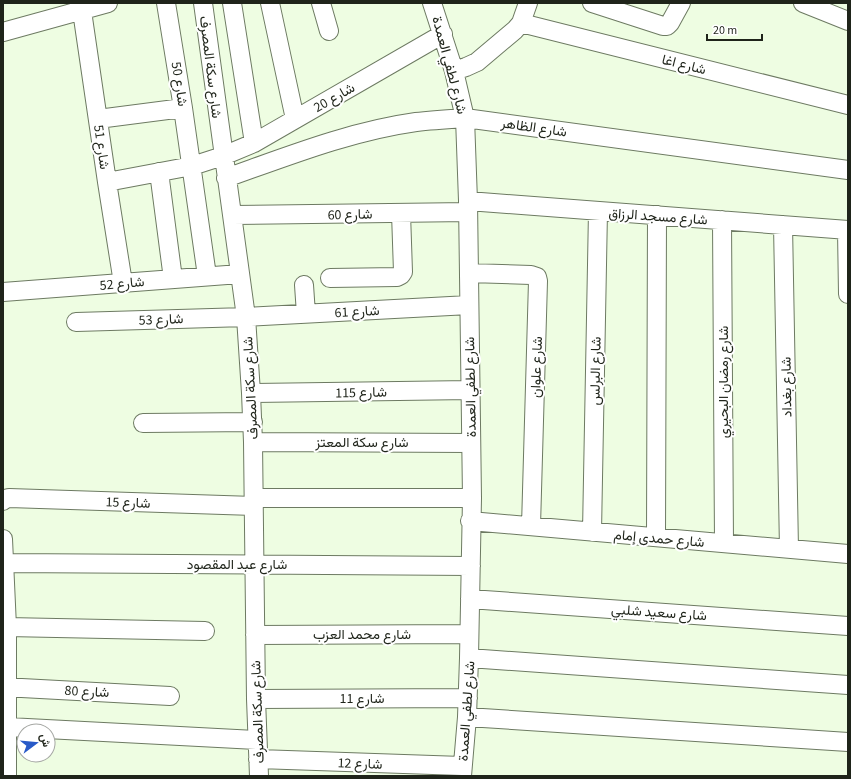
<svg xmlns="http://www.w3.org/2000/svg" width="851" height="779" viewBox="0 0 851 779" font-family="'Source Sans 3',Vazirmatn,sans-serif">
	<rect width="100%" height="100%" fill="#eefde2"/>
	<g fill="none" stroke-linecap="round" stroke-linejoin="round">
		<g stroke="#6d7a62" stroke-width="20">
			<path id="minor" d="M166,3l17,105 24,168
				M203,3l43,314 5,76 2,49 3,257 3,77
				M232,3l22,140
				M270,3l25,116
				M321,3l8,28
				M432,3l22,68 11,47 3,83 4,297 -3,160 -2,59 -5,59
				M592,3l71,23h4l3,-3 11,-20
				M803,3l45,18
				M82,11l25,171 16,101
				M521,23l327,82
				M3,32l105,-29
				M454,71l12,-4 11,-5 38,-32 6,-7 7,-20
				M98,119l85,-11
				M159,172l14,107
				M226,178c62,-22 125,-47 190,-56 16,-2 33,-3 49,-4l383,52
				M107,182l85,-16 31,-10 31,-13 189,-109
				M468,201l380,29
				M233,215l235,-3
				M722,220l2,323
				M783,225l6,324
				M847,230l1,64
				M469,273l62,2 6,2 1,4 -7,245
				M330,278l67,-1 4,-2 2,-3 -2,-59
				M304,285l2,29
				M3,292l237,-18
				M76,322l170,-5 223,-12
				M251,393l219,-3
				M143,423l110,-1
				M253,442l218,1
				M254,498h218
				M3,501l2,-2 4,-1 245,8
				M470,521l378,33
				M592,532l6,-321
				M656,537l1,-322
				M3,539l4,88v149
				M4,563l467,3
				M470,599l378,27
				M7,627l198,4
				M255,635l214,-1
				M469,658l379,27
				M3,687l167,9
				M256,699l212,-1
				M467,717l381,25
				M8,727l249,13
				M258,759l204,7"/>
		</g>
		<use href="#minor" stroke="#fff" stroke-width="18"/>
	</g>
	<g text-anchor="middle" stroke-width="4" stroke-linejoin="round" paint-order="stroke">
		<g font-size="14" fill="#1f241a" stroke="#fff">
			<text transform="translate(684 64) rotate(14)" y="5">شارع اغا</text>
			<text transform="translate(450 65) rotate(75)" y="5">شارع لطفي العمدة</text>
			<text transform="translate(211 67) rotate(83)" y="5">شارع سكة المصرف</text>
			<text transform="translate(180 84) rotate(81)" y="5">شارع 50</text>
			<text transform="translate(334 97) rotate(-30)" y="5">شارع 20</text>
			<text transform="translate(534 127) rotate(8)" y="5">شارع الظاهر</text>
			<text transform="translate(102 147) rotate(82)" y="5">شارع 51</text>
			<text transform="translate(350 214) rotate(-1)" y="5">شارع 60</text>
			<text transform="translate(658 216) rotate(4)" y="5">شارع مسجد الرزاق</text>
			<text transform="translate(122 283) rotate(-5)" y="5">شارع 52</text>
			<text transform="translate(357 311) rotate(-3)" y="5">شارع 61</text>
			<text transform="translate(161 319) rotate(-2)" y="5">شارع 53</text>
			<text transform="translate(536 367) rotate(-88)" y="5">شارع علوان</text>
			<text transform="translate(595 371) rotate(-89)" y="5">شارع البرلس</text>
			<text transform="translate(723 382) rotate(-90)" y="5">شارع رمضان البحيري</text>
			<text transform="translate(470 387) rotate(-91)" y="5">شارع لطفي العمدة</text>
			<text transform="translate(786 387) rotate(-91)" y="5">شارع بغداد</text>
			<text transform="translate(250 388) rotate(-93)" y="5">شارع سكة المصرف</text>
			<text transform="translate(361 392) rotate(-1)" y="5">شارع 115</text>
			<text x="362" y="447">شارع سكة المعتز</text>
			<text transform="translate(128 502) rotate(2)" y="5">شارع 15</text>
			<text transform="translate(659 538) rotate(5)" y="5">شارع حمدى إمام</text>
			<text x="237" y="569">شارع عبد المقصود</text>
			<text transform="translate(659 612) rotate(4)" y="5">شارع سعيد شلبي</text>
			<text x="362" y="639">شارع محمد العزب</text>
			<text transform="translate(87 691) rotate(3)" y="5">شارع 80</text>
			<text x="362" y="703">شارع 11</text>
			<text transform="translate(466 711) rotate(-86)" y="5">شارع لطفي العمدة</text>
			<text transform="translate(257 712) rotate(-92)" y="5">شارع سكة المصرف</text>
			<text transform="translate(360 763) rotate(2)" y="5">شارع 12</text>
		</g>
	</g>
	<rect width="851" height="779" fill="none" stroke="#1f241a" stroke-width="8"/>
	<g transform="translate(36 743) rotate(74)"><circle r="19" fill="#ffffff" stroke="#a5a7a3"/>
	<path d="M0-3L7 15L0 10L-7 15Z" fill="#285ac8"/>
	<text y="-6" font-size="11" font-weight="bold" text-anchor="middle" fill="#1f241a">ش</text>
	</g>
	<path d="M707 34v6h55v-6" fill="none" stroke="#1f241a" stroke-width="2"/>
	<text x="713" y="34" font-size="12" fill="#1f241a" stroke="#ffffff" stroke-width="3" paint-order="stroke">20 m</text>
</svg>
